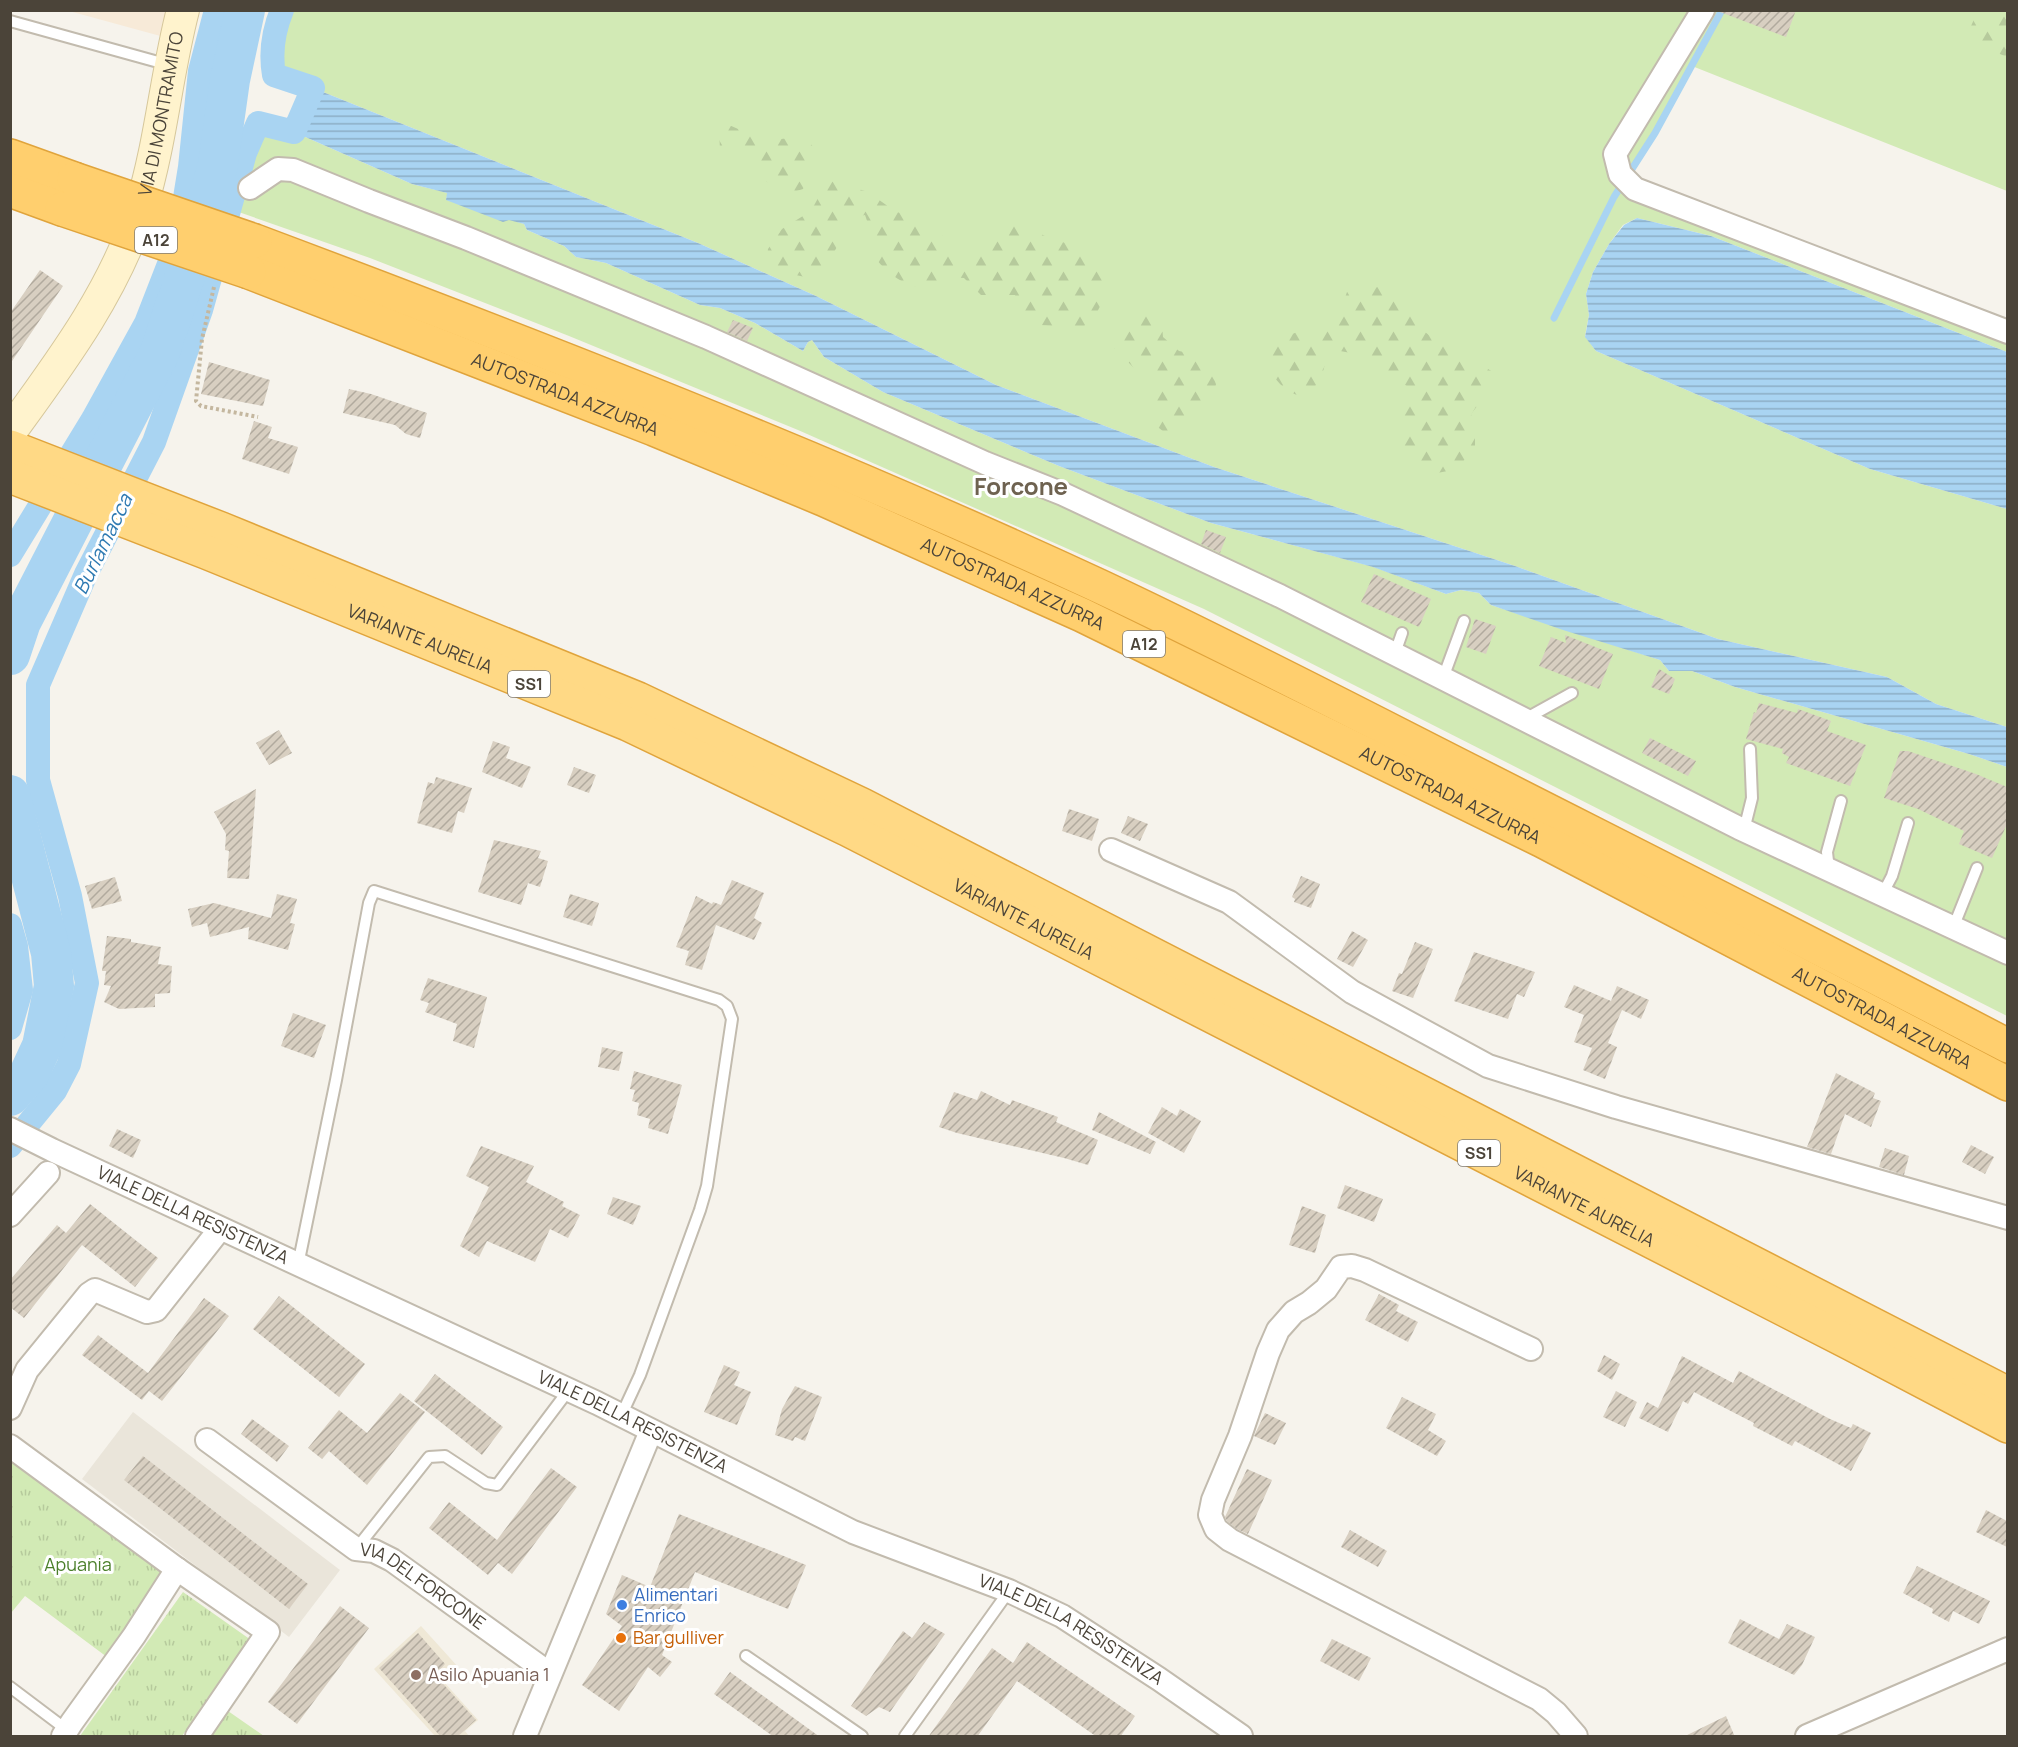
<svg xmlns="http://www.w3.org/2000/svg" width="2018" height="1747" viewBox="0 0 2018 1747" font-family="Manrope,sans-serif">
	<defs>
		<pattern id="forest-firs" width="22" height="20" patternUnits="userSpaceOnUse" patternTransform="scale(1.5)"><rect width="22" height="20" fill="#d2eab5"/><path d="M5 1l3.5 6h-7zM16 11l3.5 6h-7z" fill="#b6ca9c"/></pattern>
		<pattern id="park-tufts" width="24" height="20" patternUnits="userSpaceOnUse" patternTransform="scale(1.5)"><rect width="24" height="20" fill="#d2eab5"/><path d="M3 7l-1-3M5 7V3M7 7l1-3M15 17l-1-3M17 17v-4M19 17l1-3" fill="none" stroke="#b6ca9c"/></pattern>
		<pattern id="water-rules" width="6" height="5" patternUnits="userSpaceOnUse" patternTransform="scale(1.5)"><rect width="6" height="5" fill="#a9d4f2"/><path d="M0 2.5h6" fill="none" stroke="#8caec5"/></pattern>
		<pattern id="building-hatch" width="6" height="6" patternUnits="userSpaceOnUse" patternTransform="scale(1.5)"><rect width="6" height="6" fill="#d8cfc1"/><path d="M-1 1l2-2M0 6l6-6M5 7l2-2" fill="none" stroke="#b1aa9e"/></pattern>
	</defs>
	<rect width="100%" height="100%" fill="#f6f3ec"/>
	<path fill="#eae5da" d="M133,1412l207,158 -51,67 -207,-158z"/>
	<path fill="#f7ead8" d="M69,11h114l-8,29z"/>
	<path fill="#efe8d6" d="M421,1626l38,42 -15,14 34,38 -13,11 4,5h-34l-61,-67z"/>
	<path fill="#d2eab5" d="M282,10l1725,1v180l-315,-125 -64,116 379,150v20l-296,-116 -74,-18 -14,7 -14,19 -16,28 -7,22 3,21 -4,21 11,15 274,118 137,40v218l-71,-23 -49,-27 -169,-38 -203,-73 -301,-99 -218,-82 -180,-89 -118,-53 -385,-155 -39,-13c-4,-23 -1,-43 8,-65z
		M258,123l36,9 118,52 36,9 -2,6 78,25 3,6 37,16 12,11 30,6 94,42 20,3 35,15 48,28 5,-9 4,-2 12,17 59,35 176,74 152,57 163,44 72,27 15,-4 18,3 12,12 169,55 9,11h23l43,16 234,67 38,13v249l-803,-407 -406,-179 -229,-94 -199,-78 -140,-49 15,-56z"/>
	<path fill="url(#forest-firs)" d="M1991,11l16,3v43l-21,-9 -19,-13 9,-20z
		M729,125l37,16 23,-3 21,5 10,13 -17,33 -13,4c-22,-9 -38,-14 -32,-40l-14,-5 -17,5 -7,-4 -1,-19z
		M833,181l35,11 28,20 21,4 24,16 9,17 18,7c12,-9 24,-22 38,-28 18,-8 34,8 49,12 12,4 24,4 35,13 10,9 14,26 18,38l-13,25 -13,12 -56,-4 -6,-12 -5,-17h-34l-17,-17 -19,-1 -14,12c-28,-2 -41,-14 -59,-34v-20l-7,-20 -15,3c-15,30 -13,42 -45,59l-28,-6 -11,-6 2,-16 14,-20 29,-18 12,-22z
		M1384,286c7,13 14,15 28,16l11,14 2,16 13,10 16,3 6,14 23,7 15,9 -16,25 -11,14 4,18v19l-22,19 -16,3 -33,-21 -6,-38 12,-11 1,-14 -19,-13 -15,-5 -21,-17 -21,-4c-15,12 -8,26 -21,37 -4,4 -12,6 -17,8 -15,-6 -29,-20 -27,-37 1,-6 4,-12 6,-18l24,-9 31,-4 10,-18 6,-17z
		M1140,312l11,3 11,10 1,12 16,14 24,5 10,11 3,18 -9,14 -10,4 -8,7 -5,15 -12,7h-8l-10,-8 -2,-13 4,-24 -9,-15h-9l-24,-24 9,-23z"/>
	<path fill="url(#park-tufts)" d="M10,1446l167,123 -70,88 -82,-61 -14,17z
		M183,1592l68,48 -69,96h-102z
		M228,1711l36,25h-53z"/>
	<path fill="url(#water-rules)" d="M313,88l385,155 118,53 180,89 218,82 301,99 203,73 169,38 49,27 71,23v40l-38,-13 -234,-67 -43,-16h-23l-9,-11 -97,-30 -72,-25 -12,-12 -18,-3 -15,4 -73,-27 -162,-44 -152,-57 -176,-74 -59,-35 -12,-17 -4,2 -5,9 -48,-28 -35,-15 -20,-3 -94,-42 -30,-6 -12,-11 -37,-16 -3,-6 -15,-4 -6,2 -57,-22 1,-7 -35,-9 -118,-52z
		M1637,218l74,18 296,116v157l-137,-40 -274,-118 -11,-14 4,-22 -3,-21 7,-22 16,-28 15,-19z"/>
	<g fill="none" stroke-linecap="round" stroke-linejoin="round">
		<path stroke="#a9d4f2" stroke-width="7" d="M1554,318l60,-121 41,-64 67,-123"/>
		<path stroke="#a9d4f2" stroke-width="24" d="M10,555l83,-136 53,-96 32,-82 12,-74 10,-96 16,-61
			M10,925l6,21 5,44 -11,38
			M10,1146l45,-55 14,-27 18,-81 -17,-87 -32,-116v-95l48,-111 68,-132 47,-132 44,-157 13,-30 36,9 19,-44 -39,-13c-4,-23 -1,-43 8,-65"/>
		<path stroke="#a9d4f2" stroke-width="40" d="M10,655l11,-33 138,-268 26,-77 33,-112 12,-85 15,-70
			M10,795l41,158 3,33 -12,60 -13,28 -19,22"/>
	</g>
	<path fill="url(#building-hatch)" d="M1721,10h75l-10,27 -66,-25z
		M40,270l23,16 -53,78v-51z
		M733,320l20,8 -6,13 -20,-9z
		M209,362l61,18 -7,26 -62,-12z
		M349,389l22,5 56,19 -7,25 -14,-4 -11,-9 -52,-12z
		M254,421l18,6 -4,11 30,9 -9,27 -47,-15z
		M1206,530l20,7 -6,16 -19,-9z
		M1374,574l57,25 -12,28 -58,-25z
		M1475,619l21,7 -10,28 -20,-7z
		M1565,635l48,19 -14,35 -60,-23 12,-29 15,6z
		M1659,669l16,10 -6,15 -18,-7z
		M1759,703l38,10 1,-4 33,12 -4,10 39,14 -16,41 -64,-23 3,-6 -7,-4 1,-4 -37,-10 8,-27 2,1z
		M279,730l13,23 -23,12 -13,-22z
		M1650,738l46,23 -8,15 -46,-23z
		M493,741l17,6 -4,11 25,9 -9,21 -40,-16z
		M1900,751h8l68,23 31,13v37l-15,34 -33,-14 5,-13 -46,-22 -34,-11z
		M574,767l22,8 -7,18 -22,-8z
		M436,777l36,11 -8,25 -6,-2 -6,22 -35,-10 11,-41 6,2z
		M256,789l-7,90 -22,-1 2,-27 -4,-1 1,-16 -12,-22z
		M1069,809l30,10 -7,22 -30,-10z
		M1128,816l20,8 -8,17 -19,-8z
		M494,840l47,11 -3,7 10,3 -8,26 -12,-4 -7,22 -43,-13z
		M1301,876l19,8 -9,24 -17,-6 1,-3 -3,-2z
		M115,877l7,24 -30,8 -7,-23z
		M732,880l32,13 -10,25 8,5 -7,15 -1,2 -38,-15 -14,45 -17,-5 4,-14 -13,-4 20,-51 16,8 1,-2 8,3z
		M277,894l20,5 -7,24 5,1 -7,26 -40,-11 1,-12 -39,10 -3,-14 -15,4 -4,-18 26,-6 57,15z
		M570,894l29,9 -7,23 -29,-9z
		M1352,931l16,9 -15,27 -16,-8z
		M107,936l24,3v3l30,5 -3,17 14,2 -2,27 -15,1v13l-36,2 -15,-7 7,-16 -7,-1 2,-14h-4z
		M1415,942l18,7 -20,49 -21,-7 7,-18 3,1z
		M1474,952l61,20 -11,25 -7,-3 -9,25 -54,-18z
		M428,978l59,19 -13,51 -21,-7 4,-17 -32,-12 4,-9 -9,-3z
		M1574,985l37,16 6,-15 32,14 -8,19 -19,-9 -14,33 9,4 -12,32 -22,-9 9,-22 -18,-6 10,-27 -20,-8z
		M293,1013l33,12 -12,33 -33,-12z
		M602,1047l21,5 -4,19 -21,-4z
		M634,1071l48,14 -14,49 -20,-6 2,-9 -13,-4 2,-12 -7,-2 3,-11 -5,-1z
		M1836,1073l39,20 -2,5 8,3 -10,26 -26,-13 -14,40 -24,-7z
		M981,1091l29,14 2,-5 46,17 -2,5 42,18 -10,25 -24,-7 -107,-25 -18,-6 15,-35 23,8z
		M1162,1107l15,9 3,-7 21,12 -17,32 -36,-20z
		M1099,1112l57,30 -6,12 -58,-24z
		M117,1129l24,11 -8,18 -24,-12z
		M1971,1145l23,12 -9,17 -23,-12z
		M481,1146l53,20 -8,16 38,20 -2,4 18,9 -12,23 -18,-9 -15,33 -48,-21 -8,16 -19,-11 29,-59 -23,-11z
		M1885,1148l24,8 -5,19 -25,-8z
		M1345,1185l38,14 -9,23 -37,-14z
		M613,1197l28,9 -8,19 -26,-11z
		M90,1204l68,54 -23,29 -53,-42 -58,73 -14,-11v-27l47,-55 9,8z
		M1302,1206l24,9 -11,38 -26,-8z
		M1379,1294l20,11 -3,6 22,11 -10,20 -43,-22z
		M279,1296l86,68 -26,33 -86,-68z
		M204,1298l25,18 -67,85 -13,-10 -7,9 -60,-45 16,-20 50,38z
		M1604,1355l16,9 -8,16 -15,-9z
		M1682,1356l51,27 6,-12 91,48 21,9 2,-4 18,9 -20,38 -56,-30 -3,5 -39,-20 1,-3 -60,-31 -6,12 -5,-3 -15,31 -29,-14 8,-16 11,6z
		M724,1365l16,7 -6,13 17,7 -14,33 -33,-13z
		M435,1374l68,53 -21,28 -68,-54z
		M795,1386l27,11 -17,44 -10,-4 -2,4 -18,-6 7,-26z
		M1616,1391l21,11 -12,25 -22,-10z
		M400,1393l25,19 -58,73 -38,-34 -7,8 -14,-11 31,-38 28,23z
		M1402,1397l34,17 -8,16 18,11 -9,15 -51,-28z
		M1265,1413l21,10 -11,22 -21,-9z
		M252,1419l37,27 -12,16 -36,-28z
		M143,1456l165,128 -19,25 -165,-129z
		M551,1468l26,19 -65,87 -14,-11 -10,12 -59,-47 20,-26 48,38z
		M1247,1469l25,11 -24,54 -11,-5 -10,-8 -2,-4z
		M1986,1510l21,11v26l-31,-15z
		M679,1514l127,51 -18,44 -93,-37 -33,83 10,7 -12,15 -12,-10 -29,44 -37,-26 40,-59 -16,-12 16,-39 28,12z
		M1350,1530l37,21 -9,16 -37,-20z
		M1917,1566l73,35 -11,23 -26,-13 -4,11 -17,-9 1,-4 -30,-16z
		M340,1606l29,22 -72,96 -29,-22z
		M1740,1619l39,20 8,-15 28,13 -13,28 -8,10 -66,-32z
		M924,1622l21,12 -55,78 -11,-5 -13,9 -15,-10 52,-75 9,7z
		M418,1633l27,31 -10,11 41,45 -19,17h-16l-62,-69z
		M1332,1639l39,19 -12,23 -39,-20z
		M1027,1642l108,74 -15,21h-23l-80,-56 -40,56h-49l64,-89 21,15z
		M730,1672l90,65h-46l-60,-43z
		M1726,1716l9,21h-52z"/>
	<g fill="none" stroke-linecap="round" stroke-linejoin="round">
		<g stroke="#c2bbae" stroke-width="14">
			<path id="service" d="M10,21l159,44
				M1395,653l7,-20
				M1443,678l21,-57
				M1525,719l47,-26
				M1744,830l8,-32 -2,-49
				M1829,870l-2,-18 14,-51
				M1882,895l10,-19 16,-53
				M1953,928l24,-60
				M298,1265l38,-185 33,-177 5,-12 345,109 8,6 5,13 -25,167 -7,24 -60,165 -19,41
				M356,1549l73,-92 16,-1 41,27 11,2 71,-94
				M746,1656l116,80
				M10,1687l57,43
				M905,1736l104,-145"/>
		</g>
		<g stroke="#c2bbae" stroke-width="26">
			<g id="minor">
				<path d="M1703,10l-88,144 5,20 15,15 373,143"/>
				<path d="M250,188l28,-19 15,1 76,31 97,37 240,99 279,126 78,31 217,102 459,232 269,125"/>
				<path d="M1111,850l118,52 123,90 136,74 128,41 392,111"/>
				<path id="s1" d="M10,1129l42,21 545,253 256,129 156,59 53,25 97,63 82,57"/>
				<path d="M10,1215l38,-42"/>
				<path d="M1531,1349l-166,-79 -13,-4 -11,1 -15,22 -17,14 -15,9 -16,18 -10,23 -28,83 -27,64 -3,15 6,14 14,11 309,159 17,14 20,23"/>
				<path d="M10,1408l17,-38 62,-76 6,-4 52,22 9,-2 64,-81"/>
				<path id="s2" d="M207,1440l149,109 18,2 18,9 158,114"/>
				<path d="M10,1446l167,123 91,63 -71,104"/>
				<path d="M63,1736l9,-14 62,-86 43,-67"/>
				<path d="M525,1736l126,-305"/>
				<path d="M1807,1736l201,-87"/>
			</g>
		</g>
		<g stroke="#d6c79b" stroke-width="34">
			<g id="secondary">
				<path id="s3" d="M10,432c51,-70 105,-142 131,-225 20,-64 25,-132 42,-197"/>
			</g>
		</g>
		<g stroke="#e0a43c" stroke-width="36">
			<g id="trunk">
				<path d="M10,447l211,82 417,170 224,106 1146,589"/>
				<path id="s4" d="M10,476l196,76 422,172 219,105 1003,514 158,83"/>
			</g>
		</g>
		<g stroke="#e0a43c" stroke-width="36">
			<g id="motorway">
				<path d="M10,156l64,23"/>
				<path d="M10,190l52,19"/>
				<path d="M255,241c285,107 568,217 844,345 126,59 249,123 373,186 179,91 358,181 536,274"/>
				<path id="s5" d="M249,272l405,157 169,70 259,116 459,225 467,244"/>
			</g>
		</g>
		<path stroke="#c4b79f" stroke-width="4" stroke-dasharray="3 3" stroke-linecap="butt" d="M214,287l-12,52 -6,62 5,5 57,11"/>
		<use href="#service" stroke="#fff" stroke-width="10"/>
		<use href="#minor" stroke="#fff" stroke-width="22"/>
		<use href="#secondary" stroke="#fff3cd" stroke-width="32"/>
		<use href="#trunk" stroke="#ffd985" stroke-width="33"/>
		<use href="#motorway" stroke="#ffcf6e" stroke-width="33"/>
		<g stroke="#e0a43c" stroke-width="36" stroke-linecap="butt">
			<path id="motorway-bridge" d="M74,179l181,62
				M62,209l187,63"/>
		</g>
		<use href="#motorway-bridge" stroke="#ffcf6e" stroke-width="33"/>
	</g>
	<circle fill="#3f7fe0" stroke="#fff" stroke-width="2" cx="622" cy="1605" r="6"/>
	<circle fill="#e8710a" stroke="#fff" stroke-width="2" cx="621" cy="1638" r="6"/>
	<circle fill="#8d6e63" stroke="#fff" stroke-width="2" cx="416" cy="1675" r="6"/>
	<g text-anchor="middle" stroke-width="6" stroke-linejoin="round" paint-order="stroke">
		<g fill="#fff" stroke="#817c74" stroke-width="1.5">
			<rect x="135" y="227" width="42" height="26" rx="4.5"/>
			<rect x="1123" y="631" width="42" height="26" rx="4.5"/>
			<rect x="508" y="671" width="42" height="26" rx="4.5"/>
			<rect x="1458" y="1140" width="42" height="26" rx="4.5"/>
		</g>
		<g font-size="16" font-weight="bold" fill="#4b4439">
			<text x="156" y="246">A12</text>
			<text x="1144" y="650">A12</text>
			<text x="529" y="690">SS1</text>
			<text x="1479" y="1159">SS1</text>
		</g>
		<g font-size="18" fill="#4b4439" stroke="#fff">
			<text dy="6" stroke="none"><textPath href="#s3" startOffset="357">VIA DI MONTRAMITO</textPath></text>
			<text dy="6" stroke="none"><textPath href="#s5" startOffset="339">AUTOSTRADA AZZURRA</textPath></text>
			<text dy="6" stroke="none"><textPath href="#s5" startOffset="825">AUTOSTRADA AZZURRA</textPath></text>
			<text dy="6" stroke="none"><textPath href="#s4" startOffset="441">VARIANTE AURELIA</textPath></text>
			<text dy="6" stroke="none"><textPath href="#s5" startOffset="1311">AUTOSTRADA AZZURRA</textPath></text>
			<text dy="6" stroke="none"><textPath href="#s4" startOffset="1107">VARIANTE AURELIA</textPath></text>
			<text dy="6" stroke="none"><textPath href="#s5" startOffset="1797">AUTOSTRADA AZZURRA</textPath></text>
			<text dy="6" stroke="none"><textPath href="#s4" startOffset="1737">VARIANTE AURELIA</textPath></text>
			<text dy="6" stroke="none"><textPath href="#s1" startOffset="202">VIALE DELLA RESISTENZA</textPath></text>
			<text dy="6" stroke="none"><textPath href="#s1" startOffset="688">VIALE DELLA RESISTENZA</textPath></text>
			<text dy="6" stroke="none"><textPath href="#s2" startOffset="262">VIA DEL FORCONE</textPath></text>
			<text dy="6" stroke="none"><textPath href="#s1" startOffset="1174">VIALE DELLA RESISTENZA</textPath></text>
		</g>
		<g font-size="18" fill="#4a7f2a" stroke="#fff">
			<text x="78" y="1571">Apuania</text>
		</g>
		<g font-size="18" fill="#366cbe" stroke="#fff" text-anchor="start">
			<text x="634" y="1601">Alimentari<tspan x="634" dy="21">Enrico</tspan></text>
		</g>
		<g font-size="18" fill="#c56008" stroke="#fff" text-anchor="start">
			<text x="633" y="1644">Bar gulliver</text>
		</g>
		<g font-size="18" fill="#785e54" stroke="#fff" text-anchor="start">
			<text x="428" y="1681">Asilo Apuania 1</text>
		</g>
		<g font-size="20" font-style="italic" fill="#2e7ab2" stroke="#fff">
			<text transform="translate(103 544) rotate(-64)" y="7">Burlamacca</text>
		</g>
		<g font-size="24" font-weight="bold" fill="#6e6250" stroke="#fff">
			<text x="1021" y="495">Forcone</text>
		</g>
	</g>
	<rect width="2018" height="1747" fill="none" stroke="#4b4439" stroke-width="24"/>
</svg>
